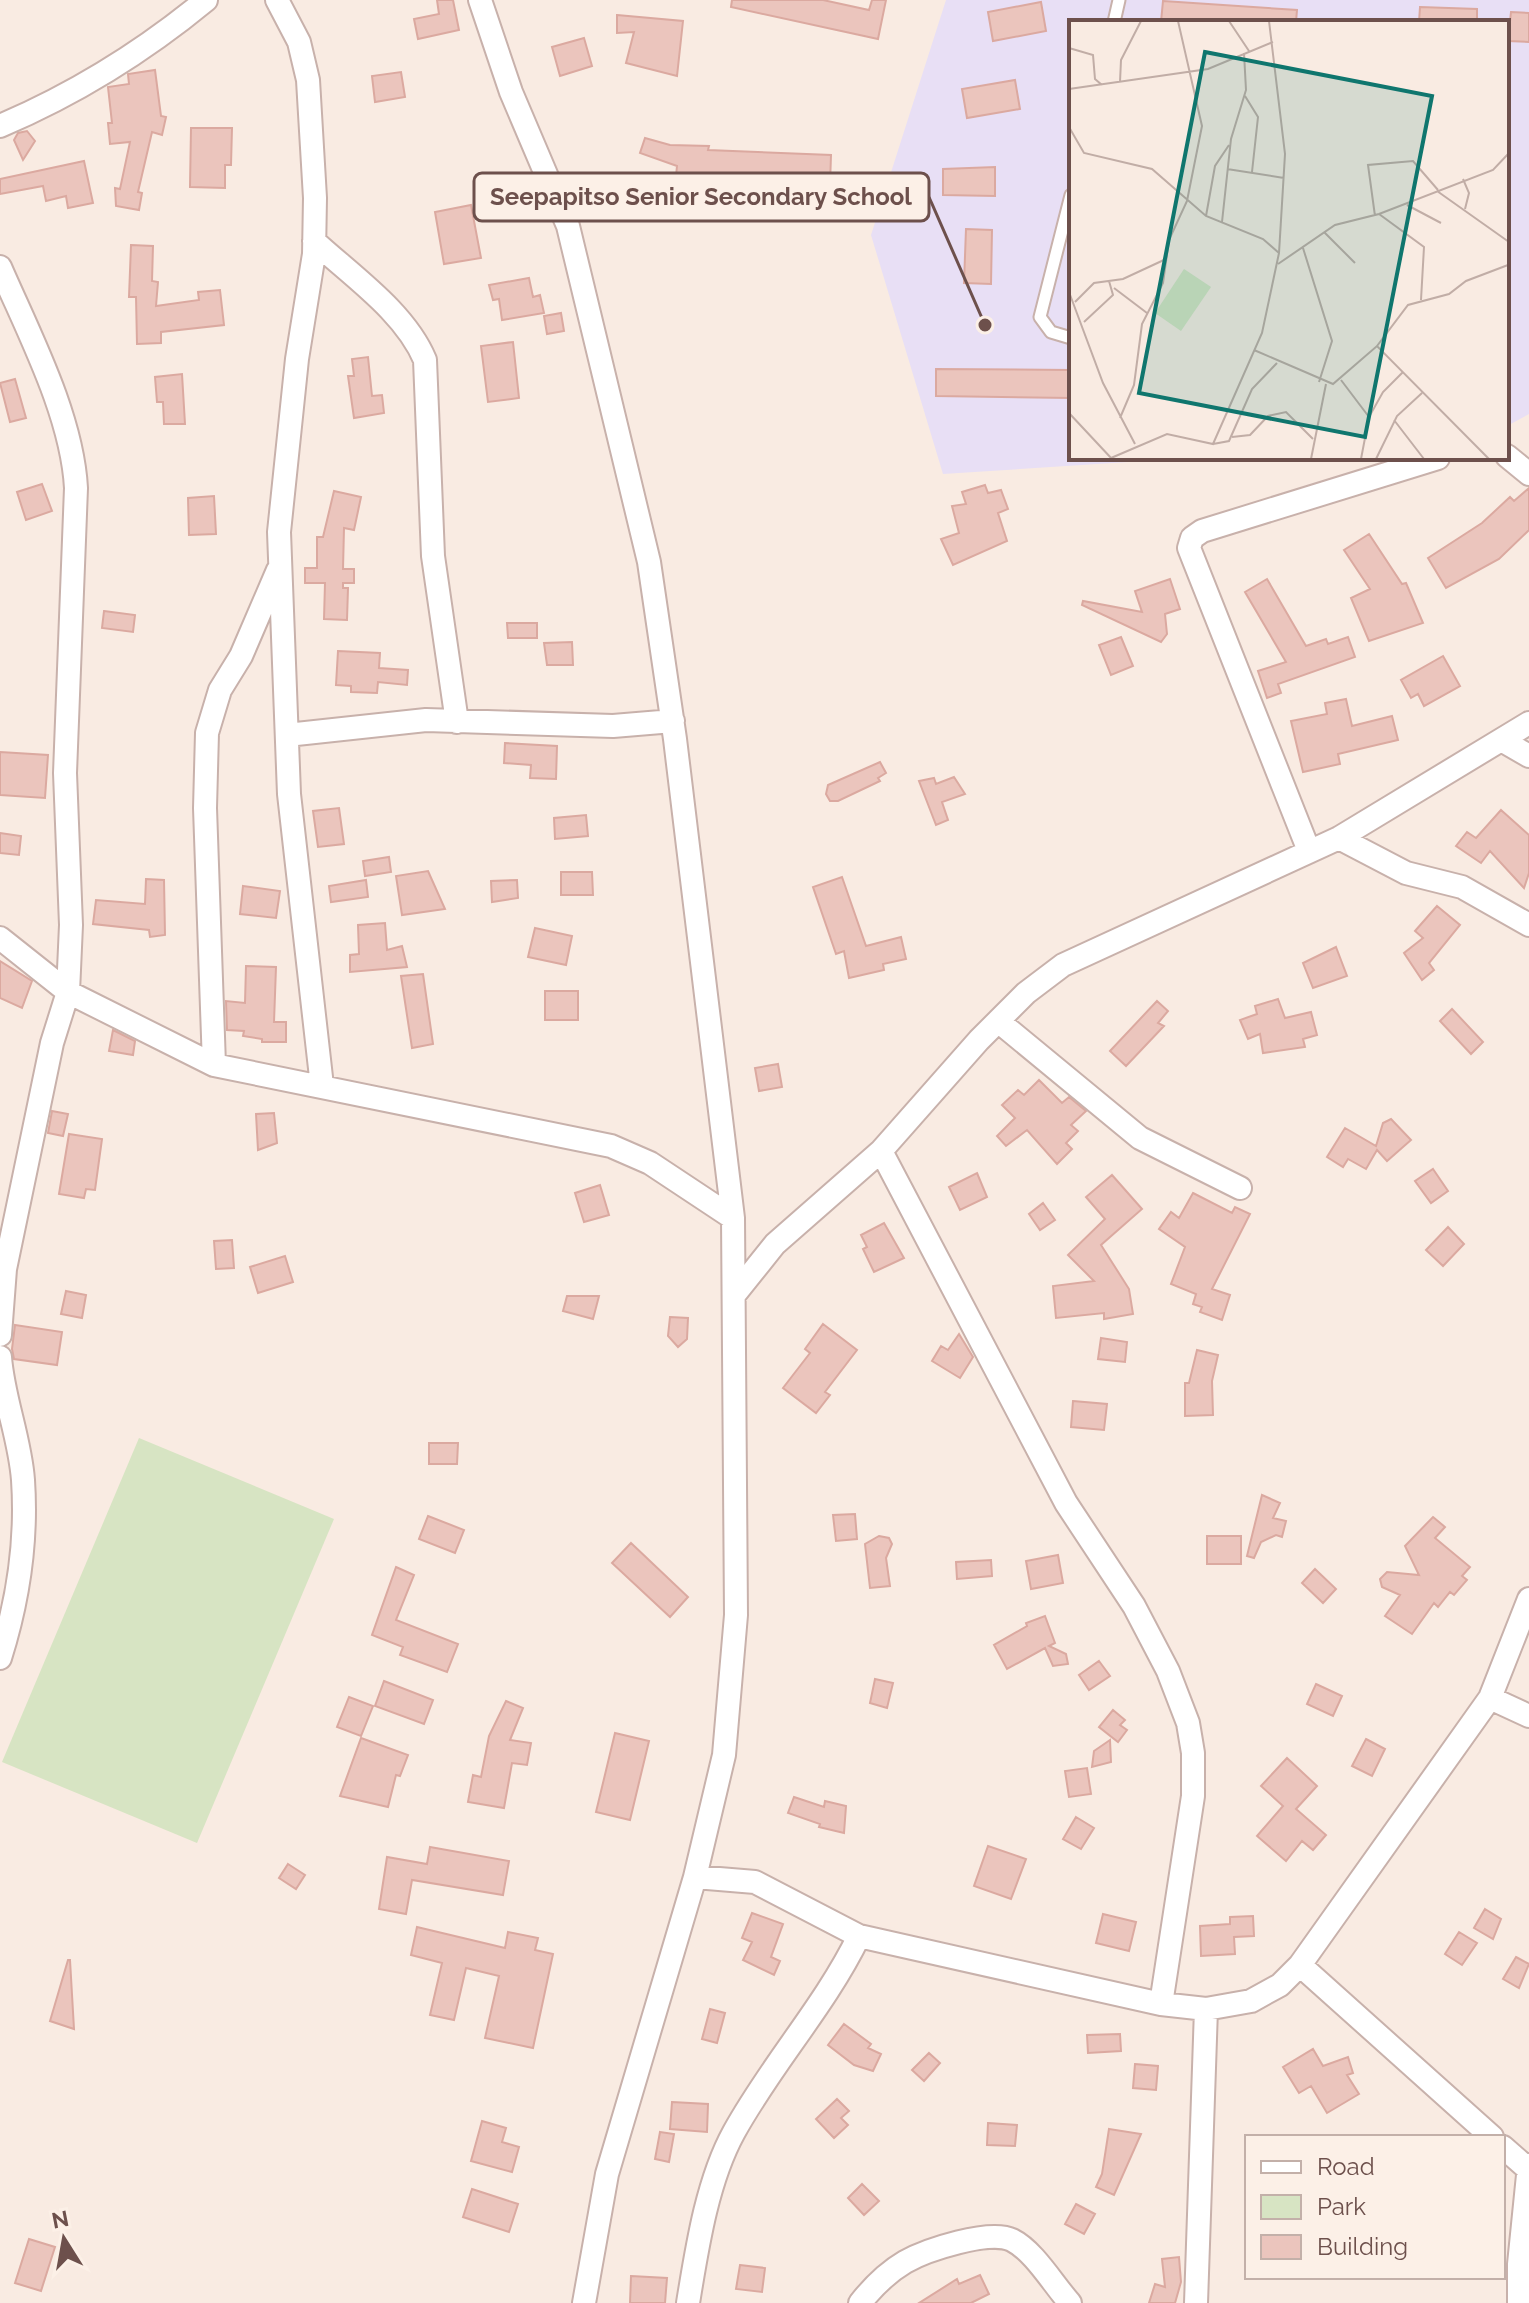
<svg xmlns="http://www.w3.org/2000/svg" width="1529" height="2303" viewBox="0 0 1529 2303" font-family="Raleway,sans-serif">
	<rect width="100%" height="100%" fill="#f9ebe2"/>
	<path fill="#e8dff5" d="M946,0h583v414l-22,12v-404h-436v436h119l-247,16 -72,-239z"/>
	<path fill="#d7e4c3" d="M139,1438l195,81 -137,324 -195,-81z"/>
	<path fill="#ebc5bd" stroke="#dba9a0" stroke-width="2" d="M437,0h16l6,30 -41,9 -4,-20 25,-5z
		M732,0h91l46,10 3,-10h14l-8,39 -147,-32z
		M1163,1l134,9 -1,12h-135z
		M1041,2l5,29 -53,10 -5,-29z
		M1420,7l57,2v13h-58z
		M1511,12l18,1v29l-21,-1z
		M617,15l66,6 -6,55 -51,-13 8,-31 -17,1z
		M584,38l8,28 -32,10 -8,-29z
		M155,70l6,46 5,1 -4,18 -10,-3 -14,60 4,1 -3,17 -23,-4 -1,-18 5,1 10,-47 -20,2 -2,-21h4l-4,-36 21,-3 -1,-10z
		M401,72l4,25 -30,5 -3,-26z
		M1015,80l5,29 -53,9 -5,-29z
		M191,128h41l-1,37h-6v23l-35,-1z
		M27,131l8,10 -12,19 -9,-20 4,-7z
		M645,138l25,7 39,1 -1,4 123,5 -1,30 -154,-9 1,-10 -37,-13z
		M84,161l9,42 -25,5 -2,-12 -20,5 -3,-15 -43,8v-15z
		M995,167v29l-52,-1v-26z
		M471,205l10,53 -37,6 -9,-52z
		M966,229l26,1 -1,54 -27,-1z
		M131,245l22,1 -1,35 6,1 -2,24 43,-6 -1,-8 22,-2 4,35 -63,7v11l-24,1 -1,-47h-7z
		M529,278l4,19 7,-2 4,18 -42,7 -3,-21 -6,1 -4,-15z
		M561,313l3,18 -17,3 -3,-18z
		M513,342l6,56 -31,4 -7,-56z
		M368,357l4,39 10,-1 2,18 -30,5 -6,-42h6l-2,-17z
		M936,369l135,1v28l-135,-2z
		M182,374l3,50h-21l-1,-22h-6l-2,-25z
		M15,379l11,39 -16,4 -10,-39z
		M42,484l10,27 -26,9 -9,-28z
		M985,485l3,8 13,-3 7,19 -10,4 9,28 -54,24 -12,-26 18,-6 -7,-27 14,-2 -4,-12z
		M1529,488v42l-30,29 -53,29 -18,-30 54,-35 28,-26 4,4z
		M334,491l27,6 -7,33 -10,-2 -1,41h11v14h-11v5h5l-1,32 -23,-1 1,-36h-20v-15h12v-31h6z
		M214,496l2,38 -27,1 -1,-37z
		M1369,534l33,50 4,-1 17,40 -54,18 -18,-43 19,-9 -26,-39z
		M1170,579l10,30 -15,5 2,20 -6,8 -79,-37 1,-4 59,11 -7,-21z
		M1267,579l39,67 20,-7 2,5 20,-7 7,20 -77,27 3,9 -14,5 -9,-27 28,-9 -41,-70z
		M104,611l31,4 -2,17 -31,-4z
		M507,623h30v15h-29z
		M1121,637l12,29 -22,9 -12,-30z
		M572,642l1,23h-26l-3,-22z
		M338,651l42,2 -1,15 29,2 -1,15 -29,-3 -1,11 -26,-1v-6l-15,-1z
		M1443,656l17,30 -36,20 -6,-12 -7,4 -10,-18z
		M1346,699l6,27 40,-10 6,24 -60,14 2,10 -37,8 -12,-51 36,-7 -2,-11z
		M505,743l52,3 -1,33 -26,-1 1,-13 -27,-2z
		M0,752l48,3 -3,43 -45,-3z
		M880,762l6,11 -8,5 2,3 -42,20h-8l-4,-7 2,-9z
		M954,777l11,17 -23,8 6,18 -12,5 -17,-44 15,-3 2,6z
		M339,808l5,36 -26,3 -5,-36z
		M1501,810l28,25v38l-5,15 -34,-37 -9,12 -25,-17 11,-14 9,6z
		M586,815l2,21 -33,3 -1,-21z
		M0,833l21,3 -2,19 -19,-2z
		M389,857l2,15 -26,4 -2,-15z
		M428,871l17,38 -43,6 -6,-39z
		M561,872h31l1,23h-32z
		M842,877l24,69 35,-9 5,22 -23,5 1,6 -35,8 -5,-27 -8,3 -23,-67z
		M146,879l18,1 1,55 -15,2 -1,-7 -56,-6 3,-24 49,4z
		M366,880l2,17 -37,5 -2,-16z
		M517,880l1,18 -26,4 -1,-21z
		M243,886l37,5 -4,27 -36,-4z
		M1437,906l23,19 -31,38 5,7 -12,10 -18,-27 19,-15 -8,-7z
		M385,923l2,27 15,-4 5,21 -57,5v-17l9,-1 -1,-29z
		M535,928l37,8 -6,29 -38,-8z
		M1336,947l11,29 -34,12 -10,-25z
		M0,961l32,20 -10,27 -22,-10z
		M246,966l30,1 -2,55h12v20h-24v-3l-19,-3 1,-5 -17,-1 -1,-29 19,2z
		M423,974l10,70 -21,4 -11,-72z
		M545,991h33v29h-33z
		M1278,999l7,19 26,-6 6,23 -14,4 2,8 -42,6 -3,-19 -12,5 -8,-19 17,-6 -2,-8z
		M1157,1001l11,10 -10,12 6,3 -38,40 -16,-15z
		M1452,1009l31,33 -12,12 -31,-33z
		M113,1030l22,11 -2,14 -24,-4z
		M778,1064l4,23 -23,4 -4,-23z
		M1039,1080l23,23 7,-6 17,14 -15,14 7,6 -12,12 6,6 -15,15 -30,-34 -21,16 -9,-10 18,-18 -13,-13 16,-15 6,5z
		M52,1111l16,3 -5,22 -15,-3z
		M274,1113l3,30 -19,7 -2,-36z
		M1391,1119l20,21 -24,21 -10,-11 -11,19 -18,-10 -5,8 -16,-10 18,-29 31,18 7,-23z
		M69,1134l33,5 -7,51 -9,-1 -2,9 -25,-4z
		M1433,1169l15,22 -17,12 -16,-22z
		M977,1173l10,24 -27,13 -11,-23z
		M1112,1175l30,34 -41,36 28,44 4,25 -29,5v-6l-48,5 -3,-32 41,-5 -26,-26 37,-36 -19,-22z
		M600,1185l9,30 -25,7 -9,-29z
		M1193,1193l39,20 3,-6 15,7 -38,75 18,6 -8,25 -22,-8 2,-5 -9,-3 3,-10 -25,-10 14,-37 -26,-18 12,-17 8,6z
		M1043,1203l12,17 -15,10 -11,-16z
		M884,1223l20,35 -30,14 -11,-23 4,-2 -6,-12z
		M1448,1227l16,17 -21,22 -17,-16z
		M232,1240l2,28 -18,1 -2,-28z
		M285,1256l8,26 -35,11 -8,-26z
		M66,1291l20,4 -4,23 -21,-4z
		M567,1296h32l-6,23 -30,-8z
		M670,1317l18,1 -1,21 -9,8 -10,-11z
		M823,1324l34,26 -32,42 5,3 -14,18 -33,-25 27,-35 -5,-4z
		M15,1325l47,7 -5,33 -43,-6 -2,-10z
		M959,1334l14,23 -13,21 -28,-17 9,-15 7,4z
		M1101,1338l26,4 -2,20 -27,-3z
		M1197,1350l21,5 -6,26 1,34 -28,1v-33h4z
		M1073,1401l34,3 -3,26 -33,-3z
		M429,1443h29l-1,21h-28z
		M1262,1495l18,8 -7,15 13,3 -4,16 -6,-2 -15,7 -7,16 -7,-2z
		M855,1514l2,25 -21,2 -3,-26z
		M428,1516l36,14 -9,23 -36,-14z
		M1433,1517l12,10 -10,11 35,29 -8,9 5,4 -13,15 -4,-3 -12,15 -4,-4 -22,31 -27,-18 15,-21 -18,-8 -2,-8 7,-7 32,3 -14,-29z
		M879,1536l10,2 3,6 -6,14 4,28 -20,2 -5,-44z
		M1207,1536h34v28h-34z
		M631,1543l57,54 -18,20 -58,-54z
		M1058,1555l5,28 -32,6 -5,-28z
		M991,1560l1,16 -35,3 -1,-17z
		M396,1567l18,8 -18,45 62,24 -11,28 -47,-17 3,-8 -31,-12z
		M1315,1569l21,20 -13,14 -21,-20z
		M1045,1616l10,27 -6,3 17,8 2,10 -15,2 -8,-18 -38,21 -13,-24 33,-19 -1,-3z
		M1099,1661l11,15 -21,14 -10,-15z
		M875,1679l18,4 -6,25 -17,-5z
		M384,1681l49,19 -9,24 -49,-18z
		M1316,1684l26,12 -9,20 -26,-12z
		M349,1697l24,9 -12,30 -24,-9z
		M506,1701l17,7 -13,32 21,3 -4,22 -15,-2 -8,45 -36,-6 5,-27 8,2 8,-41z
		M1113,1710l12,10 -5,5 7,5 -9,12 -19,-15z
		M615,1733l34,8 -19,79 -34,-8z
		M361,1738l47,17 -8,21 -4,-1 -8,32 -48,-11z
		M1366,1739l19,10 -13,27 -20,-10z
		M1110,1740l1,22 -19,5 2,-16z
		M1287,1758l30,28 -21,23 30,26 -13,15 -11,-9 -16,20 -29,-25 26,-30 -22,-20z
		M1087,1768l4,26 -22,3 -4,-26z
		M794,1797l30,10 1,-6 21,5 -2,27 -25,-6 1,-3 -32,-11z
		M1076,1817l18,11 -13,21 -18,-10z
		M988,1846l38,13 -15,40 -37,-13z
		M430,1847l79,14 -6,34 -91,-15 -6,34 -27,-5 8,-52 40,7z
		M288,1864l17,11 -9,14 -17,-11z
		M1485,1909l16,10 -8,20 -19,-11z
		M752,1913l31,11 -12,33 9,4 -6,14 -31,-15 9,-18 -10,-4z
		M1103,1914l33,8 -7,29 -33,-8z
		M1253,1916l1,20 -20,1 1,17 -34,2 -1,-30 30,-2v-7z
		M417,1927l88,21 3,-16 30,6 -3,12 18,4 -20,94 -48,-10 14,-62 -33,-8 -12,52 -24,-5 12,-52 -31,-8z
		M1459,1932l18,11 -15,22 -17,-11z
		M1516,1957l13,7 -10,24 -16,-9z
		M68,1960h2l4,69 -24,-8z
		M710,2009l15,4 -8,30 -15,-4z
		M844,2024l27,20 -3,4 13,6 -8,17 -19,-6 -26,-20z
		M1120,2034l1,17 -33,2 -1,-18z
		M1313,2049l10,17 25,-9 5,16 -6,2 12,19 -32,19 -16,-27 -12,7 -16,-26z
		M929,2053l11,10 -16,18 -12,-11z
		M1135,2064l23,2 -2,24 -23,-2z
		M837,2099l12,12 -8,7 7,7 -14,13 -18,-19z
		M672,2102l36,2 -1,28 -37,-3z
		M482,2121l24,7 -4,14 17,5 -7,25 -41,-11z
		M988,2123l29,2 -2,21 -28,-1z
		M1109,2129l32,5 -27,61 -18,-8 6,-13z
		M660,2132l14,2 -5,28 -14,-3z
		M862,2184l17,17 -15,14 -16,-17z
		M472,2189l46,15 -9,28 -46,-15z
		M1076,2204l19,10 -11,20 -19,-10z
		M29,2239l26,8 -14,44 -26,-8z
		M1179,2257l2,25 -6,21h-26l6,-19 10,3 -3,-28z
		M740,2265l25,3 -3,24 -26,-3z
		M980,2275l9,19 -18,9h-52l38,-24 2,5z
		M631,2276l36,2 -2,25h-35z"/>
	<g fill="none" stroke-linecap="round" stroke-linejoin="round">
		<g stroke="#c8b1ab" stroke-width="15">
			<path id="service" d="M1114,22l5,-22
				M1071,195l-31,122 11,15 20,6"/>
		</g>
		<g stroke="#c8b1ab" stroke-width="26">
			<path id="minor" d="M277,0l22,42 9,38 7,118 -1,56 -17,105 -18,173 10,262 33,292
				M480,0l31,92 57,134 81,336 26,177 58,479 3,397 -12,140 -29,122 -88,297 -23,129
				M0,126c75,-32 143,-74 206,-126
				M314,241c38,35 91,71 111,119l8,196 24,166
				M0,267c29,67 72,148 76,221l-11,285 6,152 -3,67 -16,51 -47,226 -5,66
				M1507,456l22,18
				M287,735l139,-15 187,6 60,-5
				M1503,741l26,15
				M1339,838l67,35 56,14 67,38
				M1309,851l-120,-303 3,-10 10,-7 236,-73
				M0,938l68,54 146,73 397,81 39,17 83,55
				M998,1021l142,117 100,50
				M214,1065l-9,-257 2,-75 13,-43 21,-34 37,-86
				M881,1151l185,352 68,103 34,65 20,52 5,30v43l-32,208
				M735,1294l40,-50 106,-93 98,-111 47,-47 37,-28 276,-127 190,-115
				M0,1357c3,41 20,81 23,123 4,59 -5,121 -23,178
				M1490,1698l39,-99
				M695,1877l60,5 104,54 302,68 45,5 45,-8 29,-16 20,-20 190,-267 39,18
				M1300,1965l192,172
				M1503,2147l25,22
				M688,2303c9,-55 19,-122 46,-171 38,-69 91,-126 125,-196
				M860,2303c12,-15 28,-31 45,-41 21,-12 85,-33 107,-22 22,11 41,44 58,63
				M1196,2303l10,-294
				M1519,2303v-39l10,-99"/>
		</g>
		<use href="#service" stroke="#fff" stroke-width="11"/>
		<use href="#minor" stroke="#fff" stroke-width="22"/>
	</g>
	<g transform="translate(1069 20)">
		<rect width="440" height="440" fill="#f9ebe2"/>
		<path d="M115,249l27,18 -30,44 -26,-18z" fill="#d7e4c3"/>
		<path fill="none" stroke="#c1ada6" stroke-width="2" d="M160,1l20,30M0,28l24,7 2,24 7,6M51,62l1,-22 20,-39M0,69l139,-20 65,-27M176,76l13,21 -6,55M0,107l15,26 68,16 54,47 57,23 16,14M158,149l57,9M394,159l6,14 -4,16M368,171l72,51M338,185l34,18M310,194l45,33 -3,53M137,196l9,-50 14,-21M306,196l-7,-51 45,-4 25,29M153,202l9,-83 15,-49 -2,-37M255,212l31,31M234,228l29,93 -13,41M209,244l57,-39 44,-11 114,-44 16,-17M45,268l33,25M0,272l34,91 32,61M6,282l19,-19 29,-4 43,-20M15,302l29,-27 -4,-14M308,326l31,-41 41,-11 17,-13 42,-16M185,330l79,34 44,-38 112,113M272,360l28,37M0,393l43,46M51,398l14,-33 8,-61 21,-41 6,-43 18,-39 15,-75 -24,-105M325,400l30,39M163,417l18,-2 18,-19 18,-4 27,27M144,424l16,-3 23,-52 25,-26M42,438l56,-24 46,10 49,-111 17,-80 6,-99 -16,-133M242,439l15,-75M292,439l8,-42 14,-25 20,-20M307,439l21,-43 25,-23"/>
		<path fill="#0f766e" fill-opacity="0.15" stroke="#0f766e" stroke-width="4" d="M136,32l227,44 -67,341 -226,-44z"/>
		<rect width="440" height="440" fill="none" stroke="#6d504c" stroke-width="4"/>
	</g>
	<path fill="none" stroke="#6d504c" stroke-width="3" d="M985 325L929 197"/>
	<circle fill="#6d504c" stroke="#fcf0e7" stroke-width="3" cx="985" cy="325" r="8"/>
	<rect fill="#fcf0e7" stroke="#6d504c" stroke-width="3" x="474" y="173" width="455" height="48" rx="8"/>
	<g font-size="24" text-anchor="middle" font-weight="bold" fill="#6d504c">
		<text x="701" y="205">Seepapitso Senior Secondary School</text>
	</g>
	<rect x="1245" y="2135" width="260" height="144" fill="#fcf0e7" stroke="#c3b0a9" stroke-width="2"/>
	<rect x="1261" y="2161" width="40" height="12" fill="#ffffff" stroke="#c3b0a9" stroke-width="2"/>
	<text x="1317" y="2175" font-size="24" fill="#6d504c">Road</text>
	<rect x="1261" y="2195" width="40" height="24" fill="#d7e4c3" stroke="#c3b0a9" stroke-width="2"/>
	<text x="1317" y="2215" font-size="24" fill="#6d504c">Park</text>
	<rect x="1261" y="2235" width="40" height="24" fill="#ebc5bd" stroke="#c3b0a9" stroke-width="2"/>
	<text x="1317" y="2255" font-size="24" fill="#6d504c">Building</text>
	<g transform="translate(64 2239) rotate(349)" stroke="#fcf0e7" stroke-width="6" paint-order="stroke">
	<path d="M0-6L14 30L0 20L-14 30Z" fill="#6d504c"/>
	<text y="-12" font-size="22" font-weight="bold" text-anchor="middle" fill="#6d504c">N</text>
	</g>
</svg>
